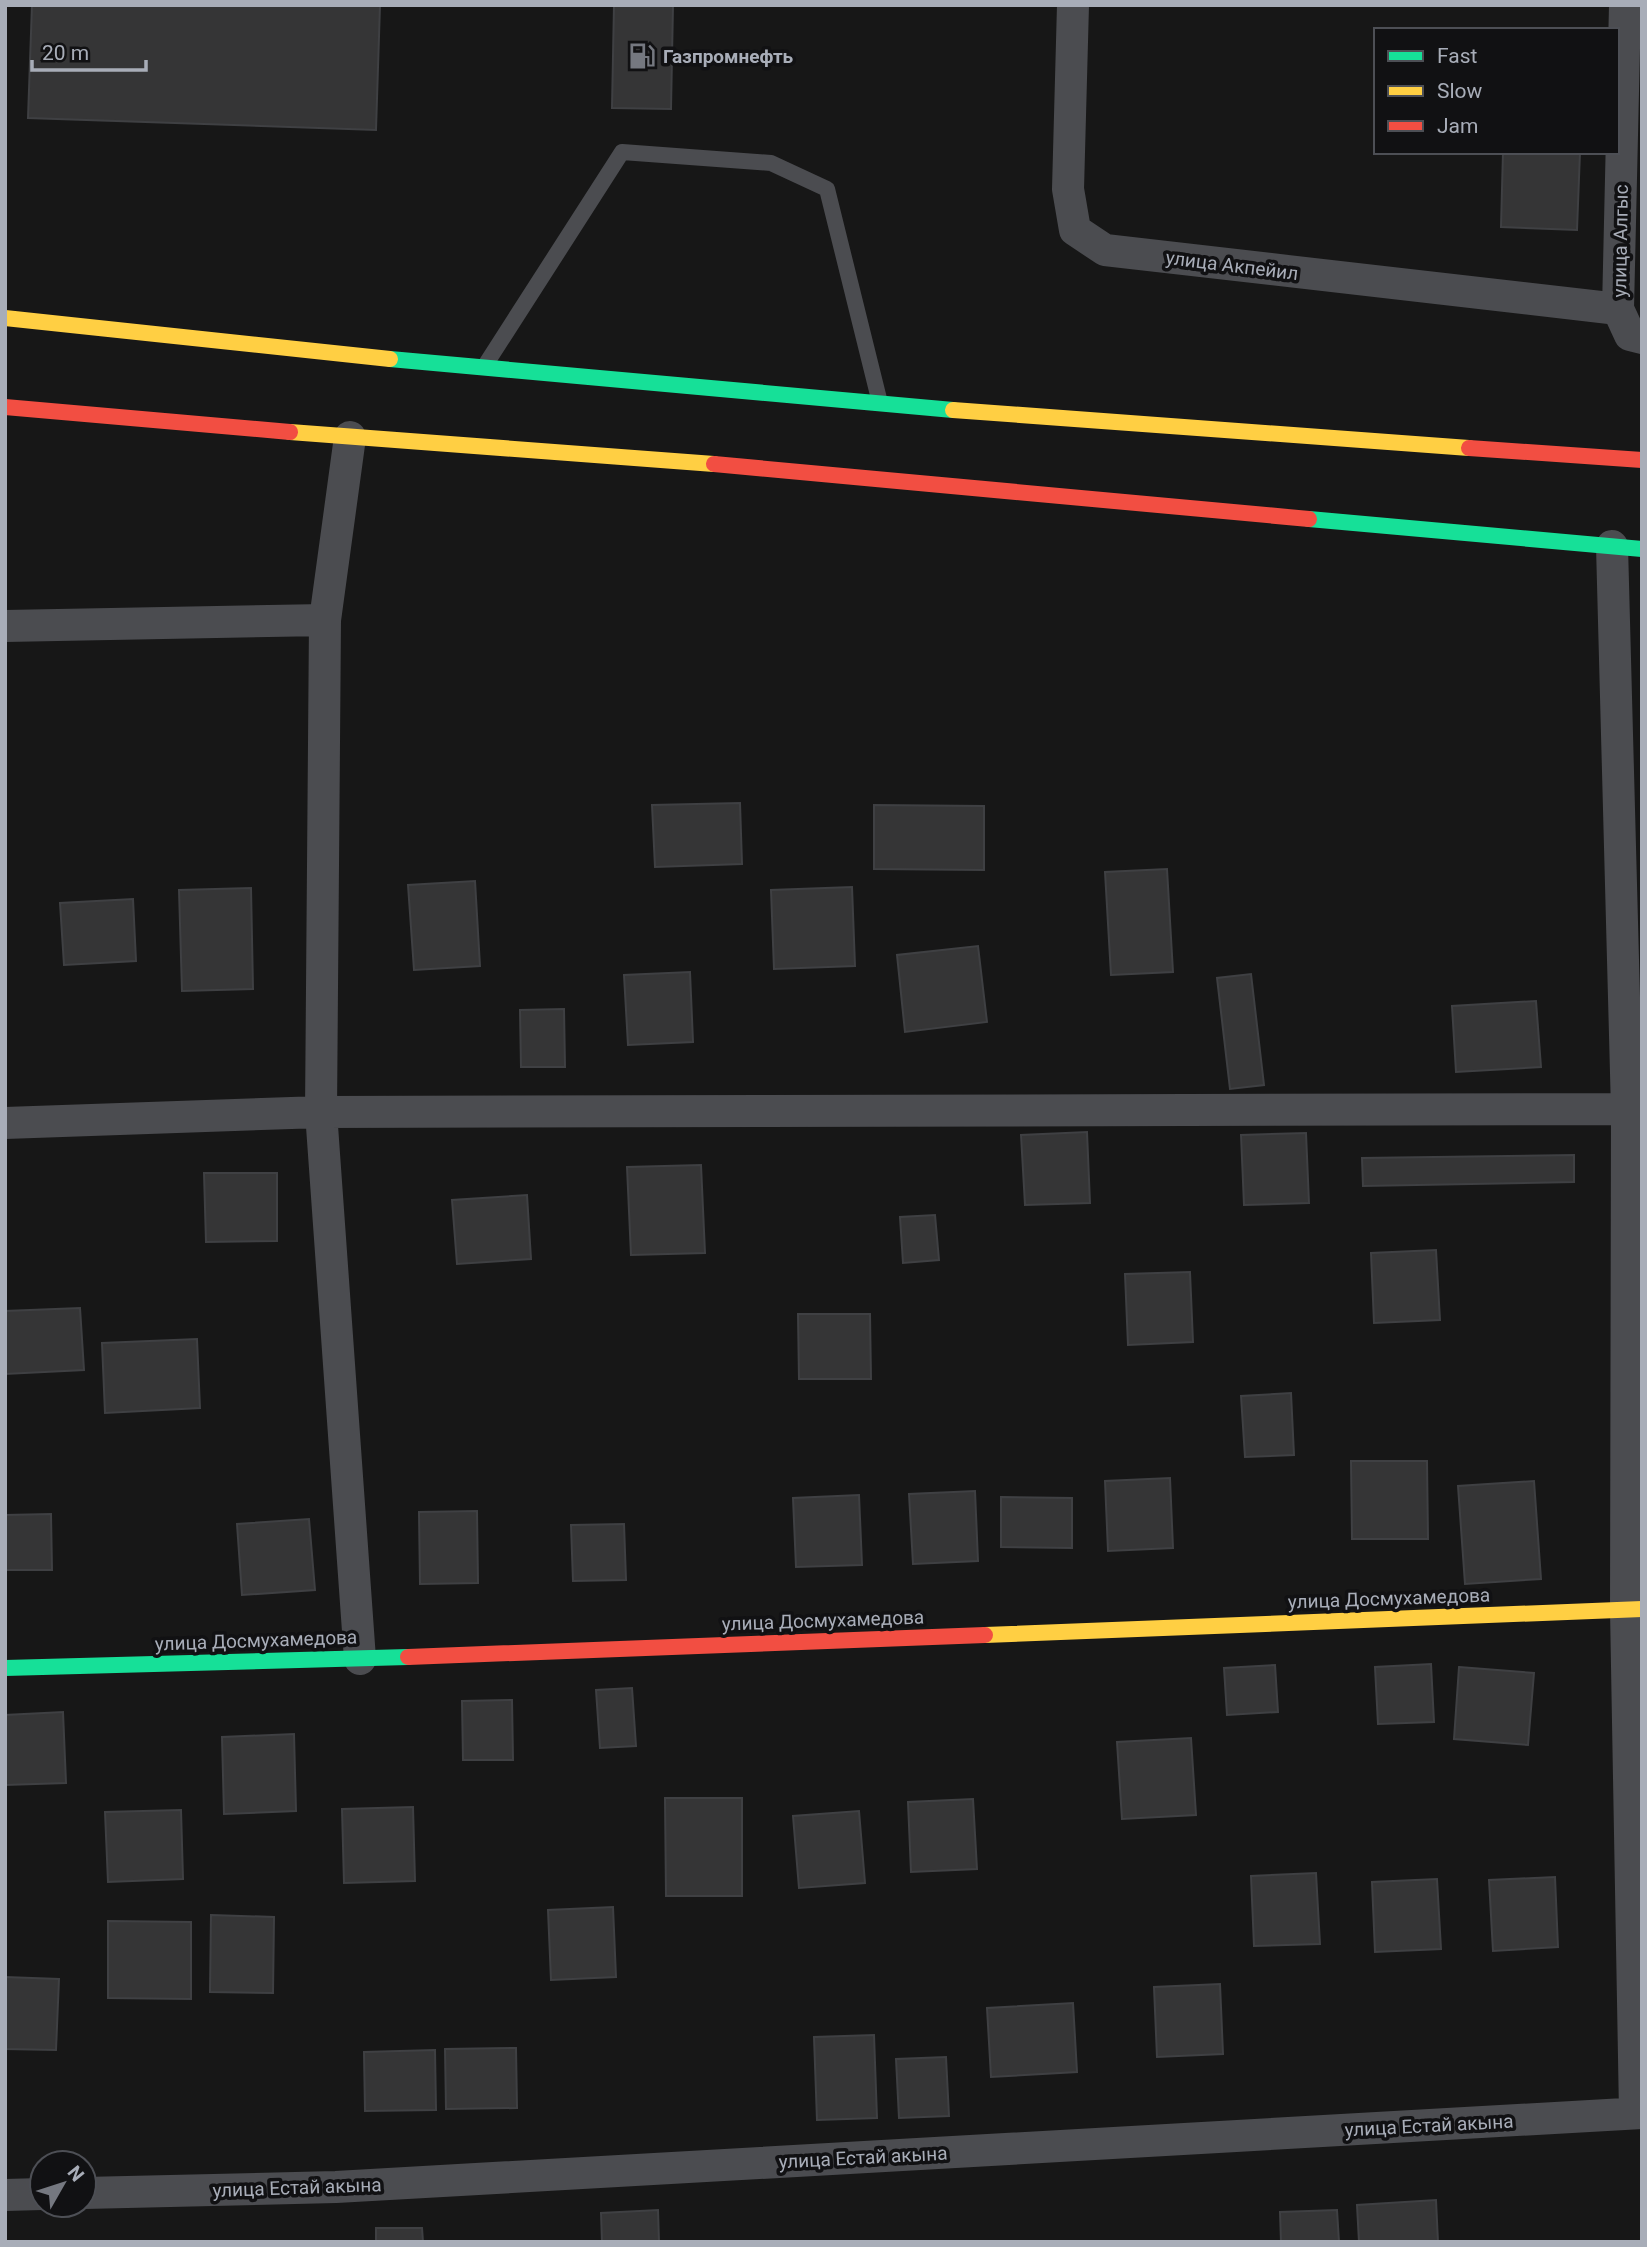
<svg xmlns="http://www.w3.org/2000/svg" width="1647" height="2247" viewBox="0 0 1647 2247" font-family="Roboto,sans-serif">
	<rect width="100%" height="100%" fill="#171717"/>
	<path fill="#353536" stroke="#3f4043" stroke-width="2" d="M32,5h348l-4,125 -348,-12z
		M614,5h59l-2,104 -59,-1z
		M1503,152h77l-3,78 -76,-3z
		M740,803l2,61 -87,3 -3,-62z
		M874,805l110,1v64l-110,-1z
		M1167,869l6,103 -62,3 -6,-103z
		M475,881l5,85 -66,4 -6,-85z
		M852,887l3,79 -81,3 -3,-79z
		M251,888l2,101 -71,2 -3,-101z
		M133,899l3,62 -72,4 -4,-62z
		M978,946l9,76 -82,10 -8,-77z
		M690,972l3,70 -65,3 -4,-70z
		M1251,974l13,111 -34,4 -13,-111z
		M1536,1001l5,66 -85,5 -4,-66z
		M564,1009l1,58h-44l-1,-57z
		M1087,1132l3,71 -65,2 -4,-70z
		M1306,1133l3,70 -65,2 -3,-70z
		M1574,1155v27l-211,4 -1,-28z
		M701,1165l4,88 -74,2 -4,-88z
		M204,1173h73v68l-71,1z
		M527,1195l4,64 -74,5 -5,-64z
		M935,1215l4,45 -36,3 -3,-46z
		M1436,1250l4,70 -66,3 -3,-70z
		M1190,1272l3,70 -65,3 -3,-71z
		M80,1308l4,62 -79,4v-63z
		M798,1314h72l1,65h-72z
		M197,1339l3,69 -95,5 -3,-70z
		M1291,1393l3,62 -49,2 -4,-61z
		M1351,1461h76l1,78h-76z
		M1170,1478l3,70 -65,3 -3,-70z
		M1534,1481l7,98 -76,5 -7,-98z
		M975,1491l3,70 -65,3 -4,-70z
		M859,1495l3,70 -66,2 -3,-69z
		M1001,1497l71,1v50l-71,-1z
		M477,1511l1,72 -58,1 -1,-72z
		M51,1514l1,56h-47v-55z
		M309,1519l6,71 -73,5 -5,-71z
		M624,1524l2,56 -53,1 -2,-56z
		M1431,1664l3,58 -56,2 -3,-57z
		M1275,1665l3,47 -51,3 -3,-47z
		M1459,1667l75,6 -6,72 -74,-6z
		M632,1688l4,58 -36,2 -4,-58z
		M512,1700l1,60h-50l-1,-59z
		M63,1712l3,71 -61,2v-70z
		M294,1734l2,77 -72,3 -2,-77z
		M1191,1738l5,77 -74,4 -5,-77z
		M665,1798h77v98h-76z
		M973,1799l4,70 -66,3 -3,-70z
		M413,1807l2,74 -71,2 -2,-74z
		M181,1810l2,69 -75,3 -3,-70z
		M859,1811l6,72 -66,5 -6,-72z
		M1316,1873l4,71 -66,2 -3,-70z
		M1555,1877l3,70 -65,4 -4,-71z
		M1437,1879l4,70 -66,3 -3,-70z
		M613,1907l3,70 -65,3 -3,-70z
		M211,1915l63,2 -1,76 -63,-1z
		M108,1921l83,1v77l-83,-1z
		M5,1977l54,2 -3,71 -51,-1z
		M1220,1984l3,70 -66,3 -3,-70z
		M1073,2003l4,69 -86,5 -4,-69z
		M874,2035l3,83 -60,2 -3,-83z
		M516,2048l1,60 -71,1 -1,-60z
		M435,2050l1,60 -71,1 -1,-59z
		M946,2057l3,59 -50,2 -3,-59z
		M1436,2200l2,42h-79l-2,-37z
		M658,2210l1,32h-57l-1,-29z
		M1337,2210l2,32h-58l-1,-30z
		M376,2228h46l1,14h-47z"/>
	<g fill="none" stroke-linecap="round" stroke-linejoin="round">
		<path stroke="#4b4c50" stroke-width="16" d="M484,367l138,-215 149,11 56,26 53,214"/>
		<path stroke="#4b4c50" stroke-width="32" d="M1073,5l-5,184 7,41 30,20 513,59
			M1625,5l-7,304 12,26 12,3
			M350,437l-25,183 -4,492 39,547
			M1612,546l15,564 -1,500 9,503
			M5,626l320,-6
			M5,1123l316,-11 1321,-3
			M84,2193l252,-6 1306,-74
			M5,2195l37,-1"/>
		<path stroke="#16e098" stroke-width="16" d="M390,359l563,51
			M1309,519l333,30
			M5,1668l403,-11"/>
		<path stroke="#ffcf43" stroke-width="16" d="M5,318l385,41
			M953,410l516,38
			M290,432l424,32
			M985,1635l657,-26"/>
		<path stroke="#f24e42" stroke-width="16" d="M5,407l285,25
			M1469,448l173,12
			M714,464l595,55
			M408,1657l577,-22"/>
	</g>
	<defs>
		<g id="fuel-bare" transform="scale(2.1)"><path d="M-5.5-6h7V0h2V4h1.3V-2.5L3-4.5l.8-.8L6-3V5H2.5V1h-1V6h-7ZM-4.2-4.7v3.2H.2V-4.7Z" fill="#757880" stroke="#111113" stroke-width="2.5" paint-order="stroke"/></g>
	</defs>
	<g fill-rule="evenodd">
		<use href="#fuel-bare" x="642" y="56"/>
	</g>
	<g text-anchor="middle" stroke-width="7" stroke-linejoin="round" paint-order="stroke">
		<g font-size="19" font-weight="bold" fill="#a8adb8" stroke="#111113" text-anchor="start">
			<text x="663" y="63">Газпромнефть</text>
		</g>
		<g font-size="19" fill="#a8adb8" stroke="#111113">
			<text transform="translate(1620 241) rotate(-89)" y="7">улица Алгыс</text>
			<text transform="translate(1232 265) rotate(7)" y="7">улица Акпейил</text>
			<text transform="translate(1389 1598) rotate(-2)" y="7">улица Досмухамедова</text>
			<text transform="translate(823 1620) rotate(-2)" y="7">улица Досмухамедова</text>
			<text transform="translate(256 1640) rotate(-2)" y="7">улица Досмухамедова</text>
			<text transform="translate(1429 2125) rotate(-3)" y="7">улица Естай акына</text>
			<text transform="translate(863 2157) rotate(-3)" y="7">улица Естай акына</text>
			<text transform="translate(297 2187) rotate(-2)" y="7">улица Естай акына</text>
		</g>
	</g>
	<rect width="1647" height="2247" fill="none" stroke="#a8adb8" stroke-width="14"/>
	<rect x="1374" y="28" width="245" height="126" fill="#111113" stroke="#4d4f55" stroke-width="2"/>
	<rect x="1388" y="51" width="35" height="10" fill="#16e098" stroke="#4d4f55" stroke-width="2"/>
	<text x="1437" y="63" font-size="21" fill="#a8adb8">Fast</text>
	<rect x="1388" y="86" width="35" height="10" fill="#ffcf43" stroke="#4d4f55" stroke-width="2"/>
	<text x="1437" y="98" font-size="21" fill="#a8adb8">Slow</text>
	<rect x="1388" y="121" width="35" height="10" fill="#f24e42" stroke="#4d4f55" stroke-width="2"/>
	<text x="1437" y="133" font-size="21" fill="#a8adb8">Jam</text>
	<g transform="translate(63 2184) rotate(51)"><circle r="33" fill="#111113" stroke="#4d4f55" stroke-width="2"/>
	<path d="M0-5L12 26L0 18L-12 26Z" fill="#757880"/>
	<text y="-10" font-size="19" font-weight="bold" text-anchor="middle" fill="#a8adb8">N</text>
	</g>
	<path d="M32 60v10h114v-10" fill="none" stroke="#a8adb8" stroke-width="3.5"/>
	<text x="42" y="60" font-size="21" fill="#a8adb8" stroke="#111113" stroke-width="5" paint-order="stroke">20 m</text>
</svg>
